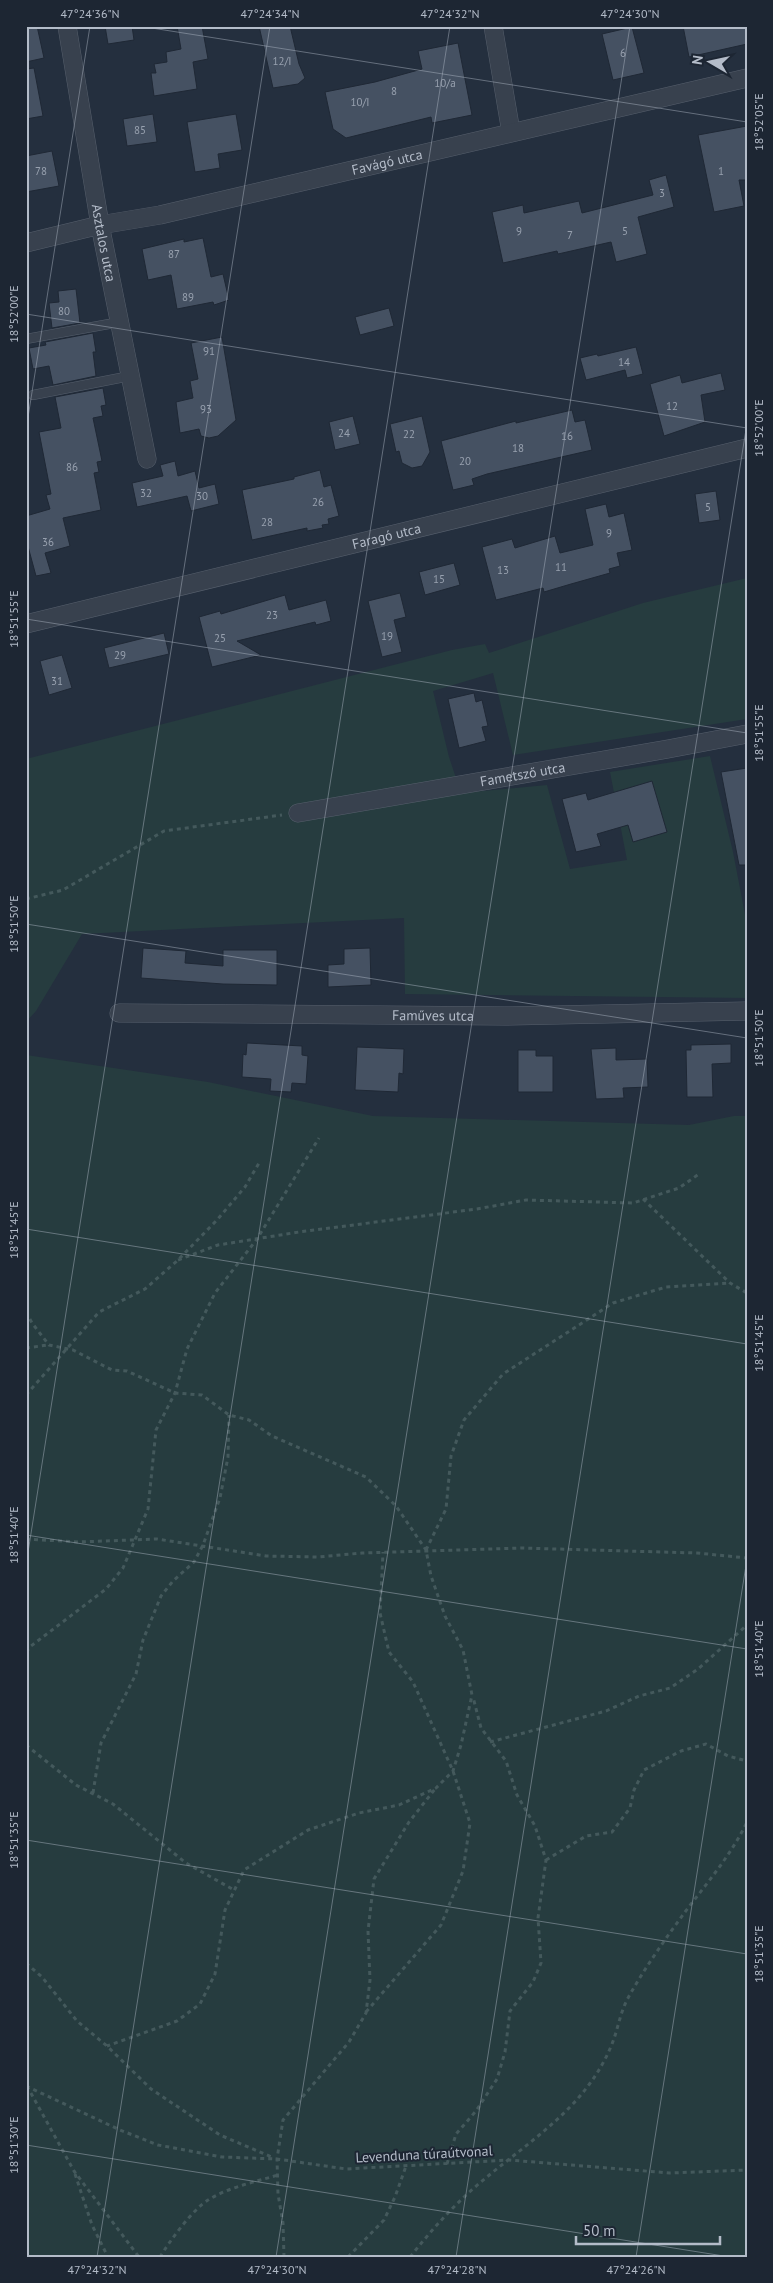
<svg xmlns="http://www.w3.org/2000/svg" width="773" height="2283" viewBox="0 0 773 2283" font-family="'PT Sans',sans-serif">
	<rect width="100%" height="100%" fill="#242f3e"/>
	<path fill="#263c3f" d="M747,578v141l-234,36 -20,-82 -60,18 16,66 12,36 86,-8 23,84 57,-9 -17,-88 100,-16 23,96 14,73v73l-342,-4 -1,-76 -322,16 -46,77 -10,11v-263l426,-109 33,-6 4,9 154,-50z
		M26,1055l182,27 165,34 316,9 45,-9h13v1141h-721z"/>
	<path fill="#455162" stroke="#1f2835" d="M26,26h11l7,32 -18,4z
		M105,26h27l2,14 -26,4z
		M177,26h25l6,33 -15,3 4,27 -43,7 -3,-23h5l-2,-9 13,-2 -1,-10 15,-3z
		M259,26h31l9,38 6,14 -7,6 -25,4z
		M683,26h64v18l-58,13z
		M632,27l12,46 -31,7 -11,-46z
		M458,43l14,72 -40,8 -1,-6 -85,21 -13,-9 -8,-37 50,-10 47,-13 -4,-18z
		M34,68l9,48 -17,3v-50z
		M153,114l4,28 -30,4 -4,-27z
		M236,114l6,36 -24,4 2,14 -25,4 -8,-50z
		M747,126v54h-8l5,26 -30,6 -16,-77z
		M52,151l7,35 -33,6v-36z
		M666,175l8,32 -36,10 9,37 -31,8 -5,-20 -53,12 -1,-3 -54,12 -11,-51 31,-7 1,8 55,-12 3,12 71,-18 -4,-15z
		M203,238l8,39 12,-3 6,26 -15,5 -1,-3 -36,7 -6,-34 -23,5 -6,-31 42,-10v3z
		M76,289l4,34 -28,5 -3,-25 10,-1 -1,-11z
		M389,308l5,18 -34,9 -5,-18z
		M93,333l3,19h-3l3,24 -43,9 -4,-19 -16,3 -4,-21 17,-3 -1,-3z
		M222,337l14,83 -18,16 -9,2 -8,-2 -2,-7 -19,4 -4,-31 17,-4 -3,-17 8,-2 -7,-36z
		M636,347l7,27 -16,4 -2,-8 -39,10 -6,-22 17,-4 1,2z
		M721,373l4,17 -24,5 4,27 -41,14 -14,-52 30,-9 2,8z
		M103,388l3,17 -5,1 2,10 -10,2 9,43 -5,1 2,10 -5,1 7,37 -38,8 7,28 -25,7 6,20 -15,3 -10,-37v-23l24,-7 -4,-14 5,-1 -12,-62 22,-4 -6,-31z
		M572,410l3,12 10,-2 7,30 -105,24 -15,5 2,6 -21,5 -12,-49 75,-20v2z
		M353,416l7,28 -25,6 -6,-28z
		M422,416l8,36 -8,14 -10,2 -10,-5 -3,-12 -3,1 -6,-28z
		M175,461l3,15 17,-5 4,17 16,-4 4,20 -28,7 -4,-15 -50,11 -5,-24 31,-7 -3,-11z
		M320,470l4,17 7,-2 8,31 -11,3 1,5 -7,1 1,3 -16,3v-3l-55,12 -10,-50 52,-11v-2z
		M716,491l4,29 -21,3 -4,-29z
		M606,504l3,13 15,-4 8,37 -15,3 3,13 -11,3 1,4 -39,11 -27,8 -1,-4 -47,12 -14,-53 30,-8 3,9 40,-12 5,17 33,-8 -8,-36z
		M454,563l6,22 -35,10 -6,-23z
		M400,593l6,24 -12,3 8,32 -20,5 -14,-56z
		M285,595l4,15 37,-10 5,21 -15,4 -1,-3 -78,19 24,14 -49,12 -13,-50 21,-6 1,3z
		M164,633l5,21 -60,14 -5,-20z
		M62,655l10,33 -23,7 -9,-34z
		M474,693l2,9 6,-2 6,26 -6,1 4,14 -27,7 -11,-49z
		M747,768v97h-8l-18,-93z
		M652,781l15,51 -34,10 -5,-17 -31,9 4,12 -25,6 -14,-53 24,-6 2,7z
		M143,948l43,3 -1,12 38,3v-16h54v35l-54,-1 -82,-6z
		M370,948l1,37 -43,2v-22l16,-1v-15z
		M247,1043l55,3v9l6,1 -2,28 -14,-1 -1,9 -21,-1 1,-12 -29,-2 1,-23 3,1z
		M731,1044v19l-19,1 1,33h-26l-1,-47h5v-5z
		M357,1047l47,2 -1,25 -4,-1 -1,19 -43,-2z
		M616,1048v12l31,-1 1,28 -25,1 1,10 -28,1 -5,-50z
		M518,1050h18v6h17v36h-35z"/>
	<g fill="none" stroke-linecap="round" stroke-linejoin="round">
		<g stroke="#565f6c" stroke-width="10">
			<path id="lane" d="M26,339l94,-17
				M33,395l97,-19"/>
		</g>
		<g stroke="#565f6c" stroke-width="19">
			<g id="street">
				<path id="s1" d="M67,26l33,199 47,234"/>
				<path d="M493,26l18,106"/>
				<path id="s2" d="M26,243l74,-18 60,-10 587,-137"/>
				<path id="s3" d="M26,624l721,-176"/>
				<path id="s4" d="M298,813l370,-64 79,-15"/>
				<path id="s5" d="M119,1013l386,3 242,-5"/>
			</g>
		</g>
		<path stroke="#44595c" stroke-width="3" stroke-dasharray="4 4" stroke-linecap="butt" d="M26,899l37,-9 101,-59 118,-16
			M643,1199l87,84 17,10
			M178,1260l40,-15 81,-13 178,-23 49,-9 107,3 46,-15 20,-14
			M26,1312l6,11 17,22 24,5 39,20 15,1 48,22 27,2 27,20 20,5 23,16 94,41 30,29 30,44 5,26 14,40 18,34 9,45 -11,50 -8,26 -17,17 -37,17 -40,8 -51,17 -64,40 -19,40 -10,64 -15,30 -23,17 -70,25
			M26,1348l22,-3
			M26,1395l73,-83 46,-23 33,-29 39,-40 28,-33 14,-24
			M26,1539l52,3 79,-3 109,17 52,1 44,-4 159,-5 176,5 50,5
			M426,1550l20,-41 5,-53 13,-36 39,-46 110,-71 53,-16 64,-4
			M26,1652l5,-6 75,-57 17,-21 25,-59 8,-79 19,-37 12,-44 28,-56 42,-54 62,-101
			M490,1742l116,-31 33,-15 31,-8 28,-19 49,-44
			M26,1745l50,40 37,19 73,59 48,27
			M93,1793l8,-50 35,-69 7,-34 18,-44 12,-15 21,-19 9,-17 17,-47 8,-41 1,-42
			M546,1860l40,-24 26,-4 18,-24 4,-18 10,-20 37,-19 25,-7 22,12 19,5
			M26,1963l16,14 35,44 30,25 44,43 69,46 54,23
			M366,2012l75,-87 22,-54 7,-48 -17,-52 -40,-89 -24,-30 -9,-39 3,-61
			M26,2086l94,44 38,15 64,12 55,2 69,10 163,-9 161,13 77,-3
			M27,2086l47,85 65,86
			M447,2164l9,-30 20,-23 21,-32 8,-27 5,-41 23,-29 8,-19 -3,-45 8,-58 -11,-34 -18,-31 -11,-34 -25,-33 -8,-31
			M75,2174l17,51 16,32
			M160,2257c9,-15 33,-48 48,-57 21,-13 47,-18 70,-25
			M284,2257l-1,-34 -5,-29 -1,-35 6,-39 66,-78 17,-29 4,-33 -2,-49 6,-52 35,-57 26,-33
			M348,2257l36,-37 11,-23 11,-31
			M410,2257c20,-25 41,-49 65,-70 30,-26 64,-49 93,-78 18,-18 34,-40 44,-65 6,-15 8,-31 16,-46 16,-29 38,-60 57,-86 22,-29 46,-57 62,-90"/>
		<use href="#lane" stroke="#38414e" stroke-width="9"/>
		<use href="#street" stroke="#38414e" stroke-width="18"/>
	</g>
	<path fill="none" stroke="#b4bcc9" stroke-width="1" stroke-opacity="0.45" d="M139,26l608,96M26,314l721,114M26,430l64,-404M26,619l721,114M26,924l721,114M26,1229l721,115M26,1535l721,114M26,1565l244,-1539M26,1840l721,114M26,2145l704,112M97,2257l353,-2231M276,2257l354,-2231M456,2257l291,-1834M636,2257l111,-698"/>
	<g text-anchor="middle" stroke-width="4" stroke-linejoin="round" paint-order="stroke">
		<g font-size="11" fill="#98a1af">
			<text x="623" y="57">6</text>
			<text x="282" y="65">12/I</text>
			<text x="445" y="87">10/a</text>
			<text x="394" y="95">8</text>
			<text x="360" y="106">10/I</text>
			<text x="140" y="134">85</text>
			<text x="41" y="175">78</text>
			<text x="721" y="175">1</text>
			<text x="662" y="197">3</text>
			<text x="519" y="235">9</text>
			<text x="625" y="235">5</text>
			<text x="570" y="239">7</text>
			<text x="174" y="258">87</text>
			<text x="188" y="301">89</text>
			<text x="64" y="315">80</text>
			<text x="209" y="355">91</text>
			<text x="624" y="366">14</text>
			<text x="672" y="410">12</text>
			<text x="206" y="413">93</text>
			<text x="344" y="437">24</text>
			<text x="409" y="438">22</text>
			<text x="567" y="440">16</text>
			<text x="518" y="452">18</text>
			<text x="465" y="465">20</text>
			<text x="72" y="471">86</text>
			<text x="146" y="497">32</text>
			<text x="202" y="500">30</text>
			<text x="318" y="506">26</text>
			<text x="708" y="511">5</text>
			<text x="267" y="526">28</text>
			<text x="609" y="537">9</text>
			<text x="48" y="546">36</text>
			<text x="561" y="571">11</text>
			<text x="503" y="574">13</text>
			<text x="439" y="583">15</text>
			<text x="272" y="619">23</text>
			<text x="387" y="640">19</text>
			<text x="220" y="642">25</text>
			<text x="120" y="659">29</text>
			<text x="57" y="685">31</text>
		</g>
		<g font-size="14" fill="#b4bcc9" stroke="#1d2633">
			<text dy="5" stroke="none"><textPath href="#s2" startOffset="370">Favágó utca</textPath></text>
			<text dy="5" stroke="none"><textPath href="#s1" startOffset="220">Asztalos utca</textPath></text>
			<text dy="5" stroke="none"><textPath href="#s3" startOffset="371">Faragó utca</textPath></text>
			<text dy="5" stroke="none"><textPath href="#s4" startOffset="228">Fametsző utca</textPath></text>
			<text dy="5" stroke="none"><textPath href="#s5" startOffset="314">Faműves utca</textPath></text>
			<text transform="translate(424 2154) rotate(-3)" y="5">Levenduna túraútvonal</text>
		</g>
	</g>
	<rect width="773" height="2283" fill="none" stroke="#1d2633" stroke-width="55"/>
	<g transform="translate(710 62) rotate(279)" stroke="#1d2633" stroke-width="4" paint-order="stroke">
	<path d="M0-4L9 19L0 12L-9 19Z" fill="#b4bcc9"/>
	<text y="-8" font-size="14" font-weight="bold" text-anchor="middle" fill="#b4bcc9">N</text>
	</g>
	<path d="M576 2236v8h144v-8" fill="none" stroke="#b4bcc9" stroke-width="2.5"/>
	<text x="583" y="2236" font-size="15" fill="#b4bcc9" stroke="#1d2633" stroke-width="4" paint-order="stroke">50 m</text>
	<rect x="28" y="28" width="718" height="2228" fill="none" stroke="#b4bcc9" stroke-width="2"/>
	<g font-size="12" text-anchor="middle" fill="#b4bcc9">
		<text x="90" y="18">47°24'36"N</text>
		<text x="270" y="18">47°24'34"N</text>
		<text x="450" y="18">47°24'32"N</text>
		<text x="630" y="18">47°24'30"N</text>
		<text transform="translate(759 122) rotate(-90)" y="4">18°52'05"E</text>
		<text transform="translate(14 314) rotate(-90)" y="4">18°52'00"E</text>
		<text transform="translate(759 428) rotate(-90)" y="4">18°52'00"E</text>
		<text transform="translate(14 619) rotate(-90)" y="4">18°51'55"E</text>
		<text transform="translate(759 733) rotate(-90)" y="4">18°51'55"E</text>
		<text transform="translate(14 924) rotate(-90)" y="4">18°51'50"E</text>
		<text transform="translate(759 1038) rotate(-90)" y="4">18°51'50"E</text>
		<text transform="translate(14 1230) rotate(-90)" y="4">18°51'45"E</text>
		<text transform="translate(759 1343) rotate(-90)" y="4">18°51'45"E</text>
		<text transform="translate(14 1535) rotate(-90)" y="4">18°51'40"E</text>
		<text transform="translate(759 1649) rotate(-90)" y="4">18°51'40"E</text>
		<text transform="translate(14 1840) rotate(-90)" y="4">18°51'35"E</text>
		<text transform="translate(759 1954) rotate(-90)" y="4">18°51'35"E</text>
		<text transform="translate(14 2145) rotate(-90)" y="4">18°51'30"E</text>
		<text x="97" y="2274">47°24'32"N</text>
		<text x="277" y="2274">47°24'30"N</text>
		<text x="457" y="2274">47°24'28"N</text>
		<text x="636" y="2274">47°24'26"N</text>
	</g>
</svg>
